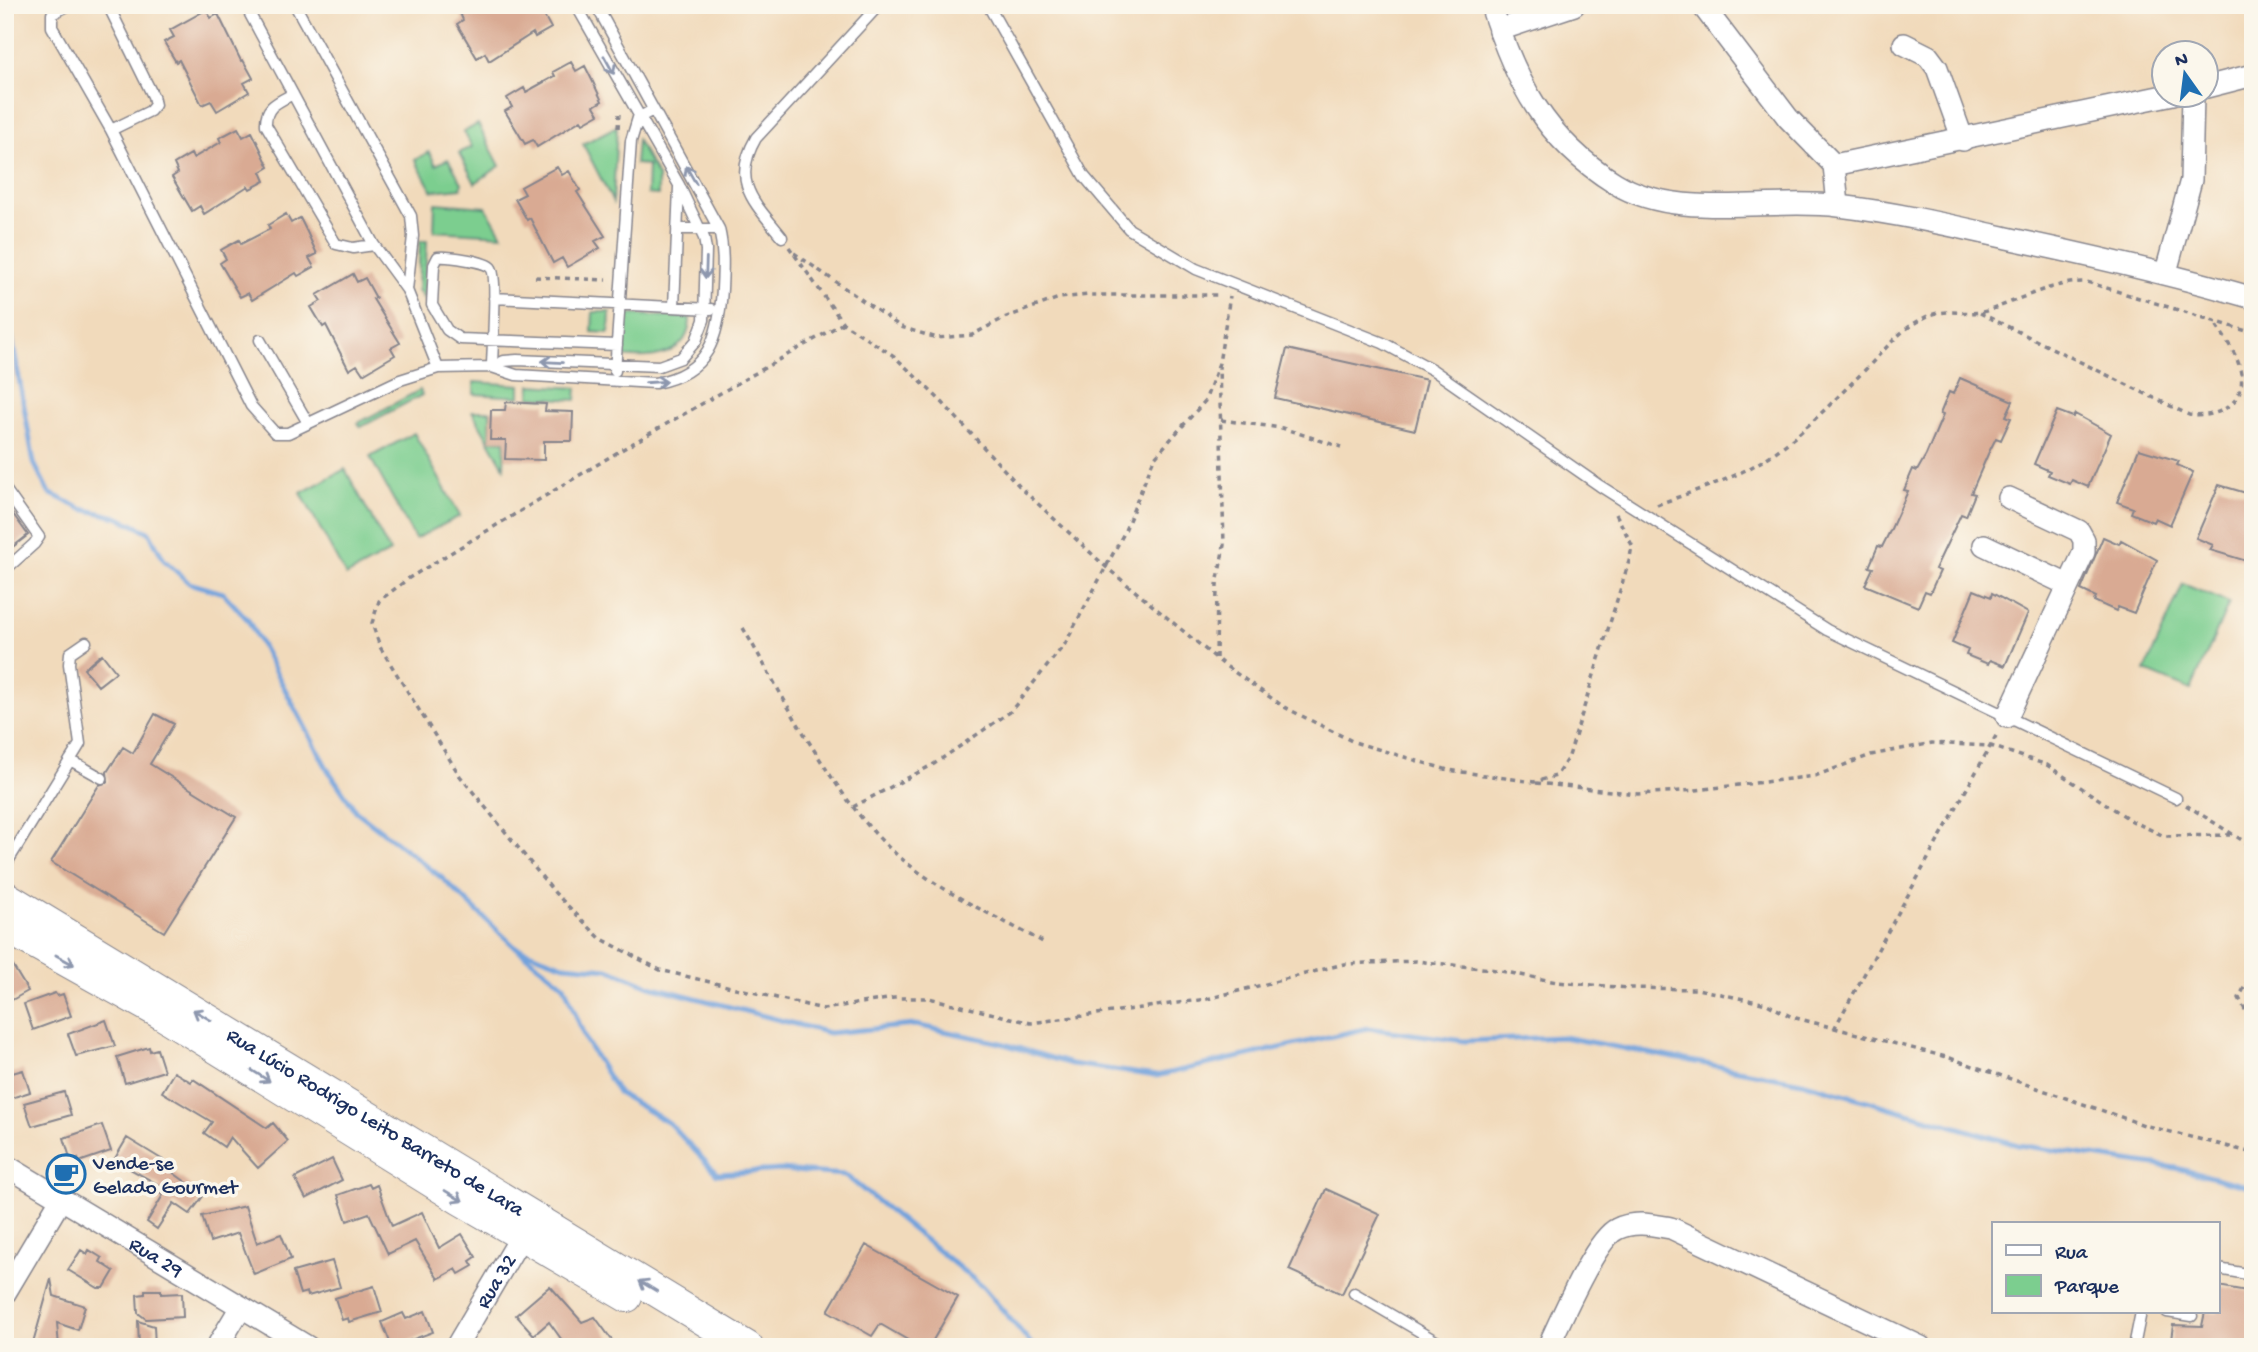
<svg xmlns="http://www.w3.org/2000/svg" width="2258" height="1352" viewBox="0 0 2258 1352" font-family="'Gochi Hand',sans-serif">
	<rect width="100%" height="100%" fill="#fbf7ec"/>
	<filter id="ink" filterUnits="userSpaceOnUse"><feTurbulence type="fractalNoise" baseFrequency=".0143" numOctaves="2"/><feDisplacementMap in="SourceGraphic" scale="14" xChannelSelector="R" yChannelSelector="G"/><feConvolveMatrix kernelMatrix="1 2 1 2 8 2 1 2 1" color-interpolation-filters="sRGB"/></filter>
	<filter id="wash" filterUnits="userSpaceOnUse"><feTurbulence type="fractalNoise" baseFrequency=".00686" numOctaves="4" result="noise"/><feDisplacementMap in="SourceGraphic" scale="28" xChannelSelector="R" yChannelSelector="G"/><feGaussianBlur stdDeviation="1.57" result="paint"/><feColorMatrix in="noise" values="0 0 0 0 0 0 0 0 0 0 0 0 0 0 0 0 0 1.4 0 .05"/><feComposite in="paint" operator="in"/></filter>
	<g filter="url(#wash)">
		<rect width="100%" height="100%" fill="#f1dabb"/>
		<path fill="#7cce8f" stroke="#4c7e76" stroke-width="2" d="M478,124l22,42 -25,17 -16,-30 13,-6 -8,-15z
			M617,126l-4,76 -30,-58z
			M637,140l21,37v18l-11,-1 1,-29 -13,-1z
			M429,152l7,13 12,-6 14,24 -1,5 -29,3 -17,-31z
			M435,203l51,4 16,28 -68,-4z
			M420,241h7l-3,58 -6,-9z
			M593,312h17l-1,21 -17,-1z
			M626,314l64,4c0,38 -40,42 -68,38z
			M474,382l46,3v12l-46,-3z
			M531,385l46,3 -1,12 -46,-3z
			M420,390l2,5 -61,32 -3,-4z
			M472,411h18v29l15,1 -1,26z
			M414,433l46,83 -45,23 -45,-82z
			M345,469l45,83 -44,24 -45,-83z
			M2183,584l46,19 -38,87 -46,-19z"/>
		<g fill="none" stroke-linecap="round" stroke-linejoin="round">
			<path stroke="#72a2dc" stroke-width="5" d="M5,299l29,164 15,30 33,16 35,8 32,15 15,28 25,23 34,10 25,27 80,150 28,41 86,67 73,69 49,38 22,56 32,52 51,30 48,51 64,-4 64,5 138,112 51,60
				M515,947l49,18 44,4 42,17 179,47 86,-8 86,18 70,21 85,12 212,-48 96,13 99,-4 239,45 216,63 158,23 77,20"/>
		</g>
		<g id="blocks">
			<path fill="#d9aa93" d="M469,5h57l5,10 10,-5 10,18 -16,9 -2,-4 -44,28 -4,-8 -8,5 -20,-34 6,-4 -4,-9z
				M206,10l5,8 7,-4 23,47 2,-1 10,18 -9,5 5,9 -32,19 -6,-10 -9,4 -23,-45 -3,2 -12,-20 10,-5 -4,-7z
				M571,62l5,9 9,-5 7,14 10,21 -8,5 5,8 -16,9 -2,-3 -44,27 -4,-7 -8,4 -20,-33 7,-4 -5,-9 17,-10 2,4 29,-16 -2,-4z
				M238,128l5,9 9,-5 7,14 10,21 -8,5 4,9 -15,8 -2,-3 -44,28 -4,-8 -8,5 -20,-34 6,-4 -4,-9 17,-10 2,4 28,-16 -2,-4z
				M557,167l5,8 7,-4 11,19 -3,2 28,44 -10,5 5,7 -33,19 -5,-9 -9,5 -23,-45 -3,2 -12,-21 10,-5 -4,-7z
				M286,214l5,9 9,-5 7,14 10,22 -8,4 5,9 -16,9 -2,-3 -44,27 -4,-7 -8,4 -20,-34 6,-4 -5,-9 18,-10 2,4 29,-15 -2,-4z
				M353,274l4,8 8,-4 11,20 -3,1 27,44 -9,5 4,7 -32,19 -6,-9 -8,5 -23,-45 -3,2 -12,-20 10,-6 -4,-6z
				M1287,349l140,31 -12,50 -140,-32z
				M1960,378l53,23 -7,15 5,2 -10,22 -5,-2 -8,16 -17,39 4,1 -9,22 -5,-2 -26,55 5,2 -10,22 -5,-2 -7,16 -53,-22 8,-17 -4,-1 9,-21 4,1 8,-16 18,-40 -4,-1 9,-21 4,2 9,-16 17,-40 -3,-1 9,-22 4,2z
				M506,402l40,2 -1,7 28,1 -1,29h-28v19l-39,-1 1,-19h-16l1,-30h14z
				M2057,411l16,6 2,-3 36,20 -23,53 -16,-7 -2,4 -22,-9 2,-4 -16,-7z
				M2139,449l40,12 -2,4 16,7 -23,53 -15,-7 -2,4 -22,-9 2,-5 -16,-6z
				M2219,485l34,10v68l-43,-13 3,-5 -17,-7z
				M5,503l23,32 -23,18z
				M2103,537l16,7 2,-4 36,20 -23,53 -16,-6 -2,4 -22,-10 2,-4 -15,-7z
				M1974,590l17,7 1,-4 36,20 -23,53 -15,-6 -2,4 -22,-9 2,-5 -16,-7z
				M102,654l14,18 -18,14 -14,-17z
				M155,714l19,10 -24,40 86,53 -72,115 -113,-70 48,-77 9,-3 -1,-10 16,-25 10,6z
				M5,953l23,38 -16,9 -7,-12z
				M55,993l2,3 6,-2 8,22 -38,14 -9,-26z
				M106,1020l9,26 -39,10 -8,-22z
				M149,1047l1,4 7,-2 7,22 -39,12 -8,-26z
				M23,1070l7,22 -25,8v-25z
				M174,1072l17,10 2,-3 74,49 6,-5 15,18 -30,27 -28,-31 -6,10 -20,-14 8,-11 -50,-30z
				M64,1092l7,23 -39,11 -8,-23z
				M102,1125l9,26 -32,11 -1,-4 -7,3 -7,-23z
				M127,1138l36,22 -2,4 43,31 -14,19 -16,-11 -17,26 -10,-7 16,-27 -6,-4 4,-5 -47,-26z
				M332,1159l10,21 -36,19 -11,-21z
				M369,1184l2,4 6,-3 15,41 30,-14 17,36 23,-14 14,23 -6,4 3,5 -14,8 -3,-5 -18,10 -23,-38 -27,13 -19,-41 -22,8 -9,-26z
				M1326,1189l54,25 -38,80 -53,-24z
				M245,1206l12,37 24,-9 10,25 -37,15 -16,-41 -28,9 -8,-26z
				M866,1245l92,52 -29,50h-9l-40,-23 -8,12 -44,-25z
				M81,1250l6,4 2,-4 13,8 -2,4 14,9 -10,17h-6l-30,-18z
				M332,1261l8,26 -32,9 -1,-4 -7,2 -7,-22z
				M51,1279l3,17 31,10 -7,24 -21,-7 2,24h-27z
				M374,1286l8,26 -33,10 -1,-4 -6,2 -7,-22z
				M550,1286l32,36 13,-5 22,30h-50l-18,-25 -15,13 -18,-20z
				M2218,1286l35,6v55h-83l3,-22 29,1 3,-14h13z
				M145,1290h16v4l21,-1 1,24 -37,2 -8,-6 -1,-18 8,-1z
				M425,1311l8,21 -41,15 -10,-25 21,-9 3,6z
				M138,1321l16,5 1,21h-16z"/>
		</g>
	</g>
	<g filter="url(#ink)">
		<use href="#blocks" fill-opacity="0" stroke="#86848c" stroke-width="2"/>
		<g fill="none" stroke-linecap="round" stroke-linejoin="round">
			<g stroke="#86848c" stroke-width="13">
				<path id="lane" d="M69,5l-17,9v13l59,103 140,276 24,27h13l112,-53 38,-12 54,-1 24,8 139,8c54,-10 64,-45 67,-94 1,-21 2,-39 -3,-60l-123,-224
					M108,5l45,91 2,9 -5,6 -39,19
					M245,5l129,240 33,45 31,78
					M295,5l116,211 2,20 -6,54
					M988,5l96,171 45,53 67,40 187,74 50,27 167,116 227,144 349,168
					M293,94c-15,8 -28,12 -27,31l70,119 17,4 21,-3
					M677,229h42
					M782,237c-27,-34 -52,-54 -26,-99l123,-133
					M494,298l217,11
					M674,307l5,-120
					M260,340l48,83
					M492,367l12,-6 13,-1 142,6 22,-8 15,-17 8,-21 2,-70 -2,-12 -25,-53 -103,-180
					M492,367c0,-16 6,-91 -1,-99 -5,-7 -44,-12 -53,-11l-4,8 -2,40 15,25 13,9 157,6
					M615,371l16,-230 7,-23 15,-8
					M5,489l34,48 -5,7 -29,26
					M70,760l32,18
					M5,866l75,-122 -11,-80 1,-11 16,-11
					M2218,1269l35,6
					M1354,1293l92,54
					M2167,1312l25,4
					M2134,1347l7,-35"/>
			</g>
			<g stroke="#86848c" stroke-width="24">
				<g id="street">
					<path d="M1491,5c24,76 54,135 124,178 64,39 153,14 224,23 59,7 119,21 177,34 80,17 158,35 237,58"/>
					<path d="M1702,5l86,113 46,47 4,40"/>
					<path d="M1499,30l75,-25"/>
					<path d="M1904,44l24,12 9,12 26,72"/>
					<path d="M2206,87l47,-12"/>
					<path d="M1834,165l339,-71"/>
					<path d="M2166,272l25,-92 2,-86"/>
					<path d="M1984,545l84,40"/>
					<path d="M2007,717l77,-165v-12l-5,-9 -70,-33"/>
					<path id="s1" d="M5,1165l303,182"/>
					<path d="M5,1293l56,-94"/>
					<path d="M217,1347l24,-40"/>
					<path id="s2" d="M456,1347l72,-122"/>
					<path d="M1548,1347c12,-25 47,-108 69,-118 17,-9 37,-4 54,-1l250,119"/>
				</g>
			</g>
			<g stroke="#86848c" stroke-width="32">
				<g id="secondary">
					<path id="s3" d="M5,896l743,451"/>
					<path d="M5,927l156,87 298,185 168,98"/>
				</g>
			</g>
			<path stroke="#86848c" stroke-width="3.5" stroke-dasharray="5 5" stroke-linecap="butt" d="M618,128l1,-14
				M789,247l54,76 51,33 48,46 79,86 85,79 117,97 61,43 70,35 94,28 86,12 22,-6 13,-20 61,-198 2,-13 -16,-31
				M794,253l107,74 36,11 35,-3 32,-17 55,-20 29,-3h131
				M535,277l72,3
				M1980,313l209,102c26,4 57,-10 52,-41 -2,-18 -16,-35 -25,-50
				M843,323l-215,123 -219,132 -30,23 -7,22 8,24 80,129 95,117 45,45 60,32 163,39 71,-11h35l102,25 176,-24 137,-35 72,-3 74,8 67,13 72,6 68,1 70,15 25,13 158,41 194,67 109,28
				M1221,420l61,8 59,19
				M1657,505c38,-15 83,-27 117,-52 33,-23 61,-54 90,-82 22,-22 35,-42 64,-55 21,-9 42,1 62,-6 31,-11 65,-29 97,-28l166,51
				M743,628c40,68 94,175 153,226 44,38 97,61 147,88
				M1216,658l1,-73 7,-40 -5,-179
				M1536,783l102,11 58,-4 119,-14 56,-21 61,-12 59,3 56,19 85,56 32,15 66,-1
				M2186,805l67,42
				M853,807l81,-43 76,-52 55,-68 59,-111 30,-75 51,-57 14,-38 11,-67
				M2253,970l-14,28 14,27
				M1834,1029l163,-295"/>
			<use href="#lane" stroke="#fff" stroke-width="10"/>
			<use href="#street" stroke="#fff" stroke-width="21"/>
			<use href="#secondary" stroke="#fff" stroke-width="30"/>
		</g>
		<defs><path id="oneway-shaft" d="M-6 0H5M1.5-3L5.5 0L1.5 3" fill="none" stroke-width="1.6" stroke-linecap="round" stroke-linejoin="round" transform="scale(1.75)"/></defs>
		<g stroke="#8d97ae">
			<use href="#oneway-shaft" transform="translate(609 65) rotate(61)"/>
			<use href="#oneway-shaft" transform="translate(691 175) rotate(-120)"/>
			<use href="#oneway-shaft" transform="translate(706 268) rotate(92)"/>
			<use href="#oneway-shaft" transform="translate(552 362) rotate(-177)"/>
			<use href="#oneway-shaft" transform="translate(656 382) rotate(-4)"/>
			<use href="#oneway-shaft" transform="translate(65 960) rotate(29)"/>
			<use href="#oneway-shaft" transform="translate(202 1015) rotate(-149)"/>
			<use href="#oneway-shaft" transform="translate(261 1076) rotate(32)"/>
			<use href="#oneway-shaft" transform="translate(454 1196) rotate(31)"/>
			<use href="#oneway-shaft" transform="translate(648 1286) rotate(-149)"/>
		</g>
	</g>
	<defs>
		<g id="cafe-ring" transform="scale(2.0125)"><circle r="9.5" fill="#fbf7ec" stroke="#1f6fb2" stroke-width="1.5"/><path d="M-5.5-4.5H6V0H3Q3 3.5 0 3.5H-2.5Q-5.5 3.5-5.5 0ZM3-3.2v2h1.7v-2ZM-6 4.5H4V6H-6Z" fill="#1f6fb2"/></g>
	</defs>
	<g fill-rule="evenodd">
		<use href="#cafe-ring" x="66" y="1174"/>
	</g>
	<g text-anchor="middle" stroke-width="7" stroke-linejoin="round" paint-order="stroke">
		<g font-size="21" fill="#1b2f5e" stroke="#fbf7ec">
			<text dy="7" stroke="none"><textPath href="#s3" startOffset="434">Rua Lúcio Rodrigo Leito Barreto de Lara</textPath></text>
			<text dy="7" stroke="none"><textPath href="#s1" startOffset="177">Rua 29</textPath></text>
			<text dy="7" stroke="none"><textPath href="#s2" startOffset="77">Rua 32</textPath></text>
		</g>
		<g font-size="21" fill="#1b2f5e" stroke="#fbf7ec" text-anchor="start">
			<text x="93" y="1169">Vende-se<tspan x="93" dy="24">Gelado Gourmet</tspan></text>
		</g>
	</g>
	<rect width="2258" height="1352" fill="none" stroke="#fbf7ec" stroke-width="28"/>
	<rect x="1992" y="1222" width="228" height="91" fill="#fbf7ec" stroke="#a1a7b3" stroke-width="2"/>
	<rect x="2006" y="1245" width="35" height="10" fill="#ffffff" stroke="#a1a7b3" stroke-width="2"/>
	<text x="2055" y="1258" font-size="21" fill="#1b2f5e">Rua</text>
	<rect x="2006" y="1275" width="35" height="21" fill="#7cce8f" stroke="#a1a7b3" stroke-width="2"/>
	<text x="2055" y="1292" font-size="21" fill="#1b2f5e">Parque</text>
	<g transform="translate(2185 74) rotate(346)"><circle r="33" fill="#fbf7ec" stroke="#a1a7b3" stroke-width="2"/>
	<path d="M0-5L12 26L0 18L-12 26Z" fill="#1f6fb2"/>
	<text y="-10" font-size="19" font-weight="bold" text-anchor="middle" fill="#1b2f5e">N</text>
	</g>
</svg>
